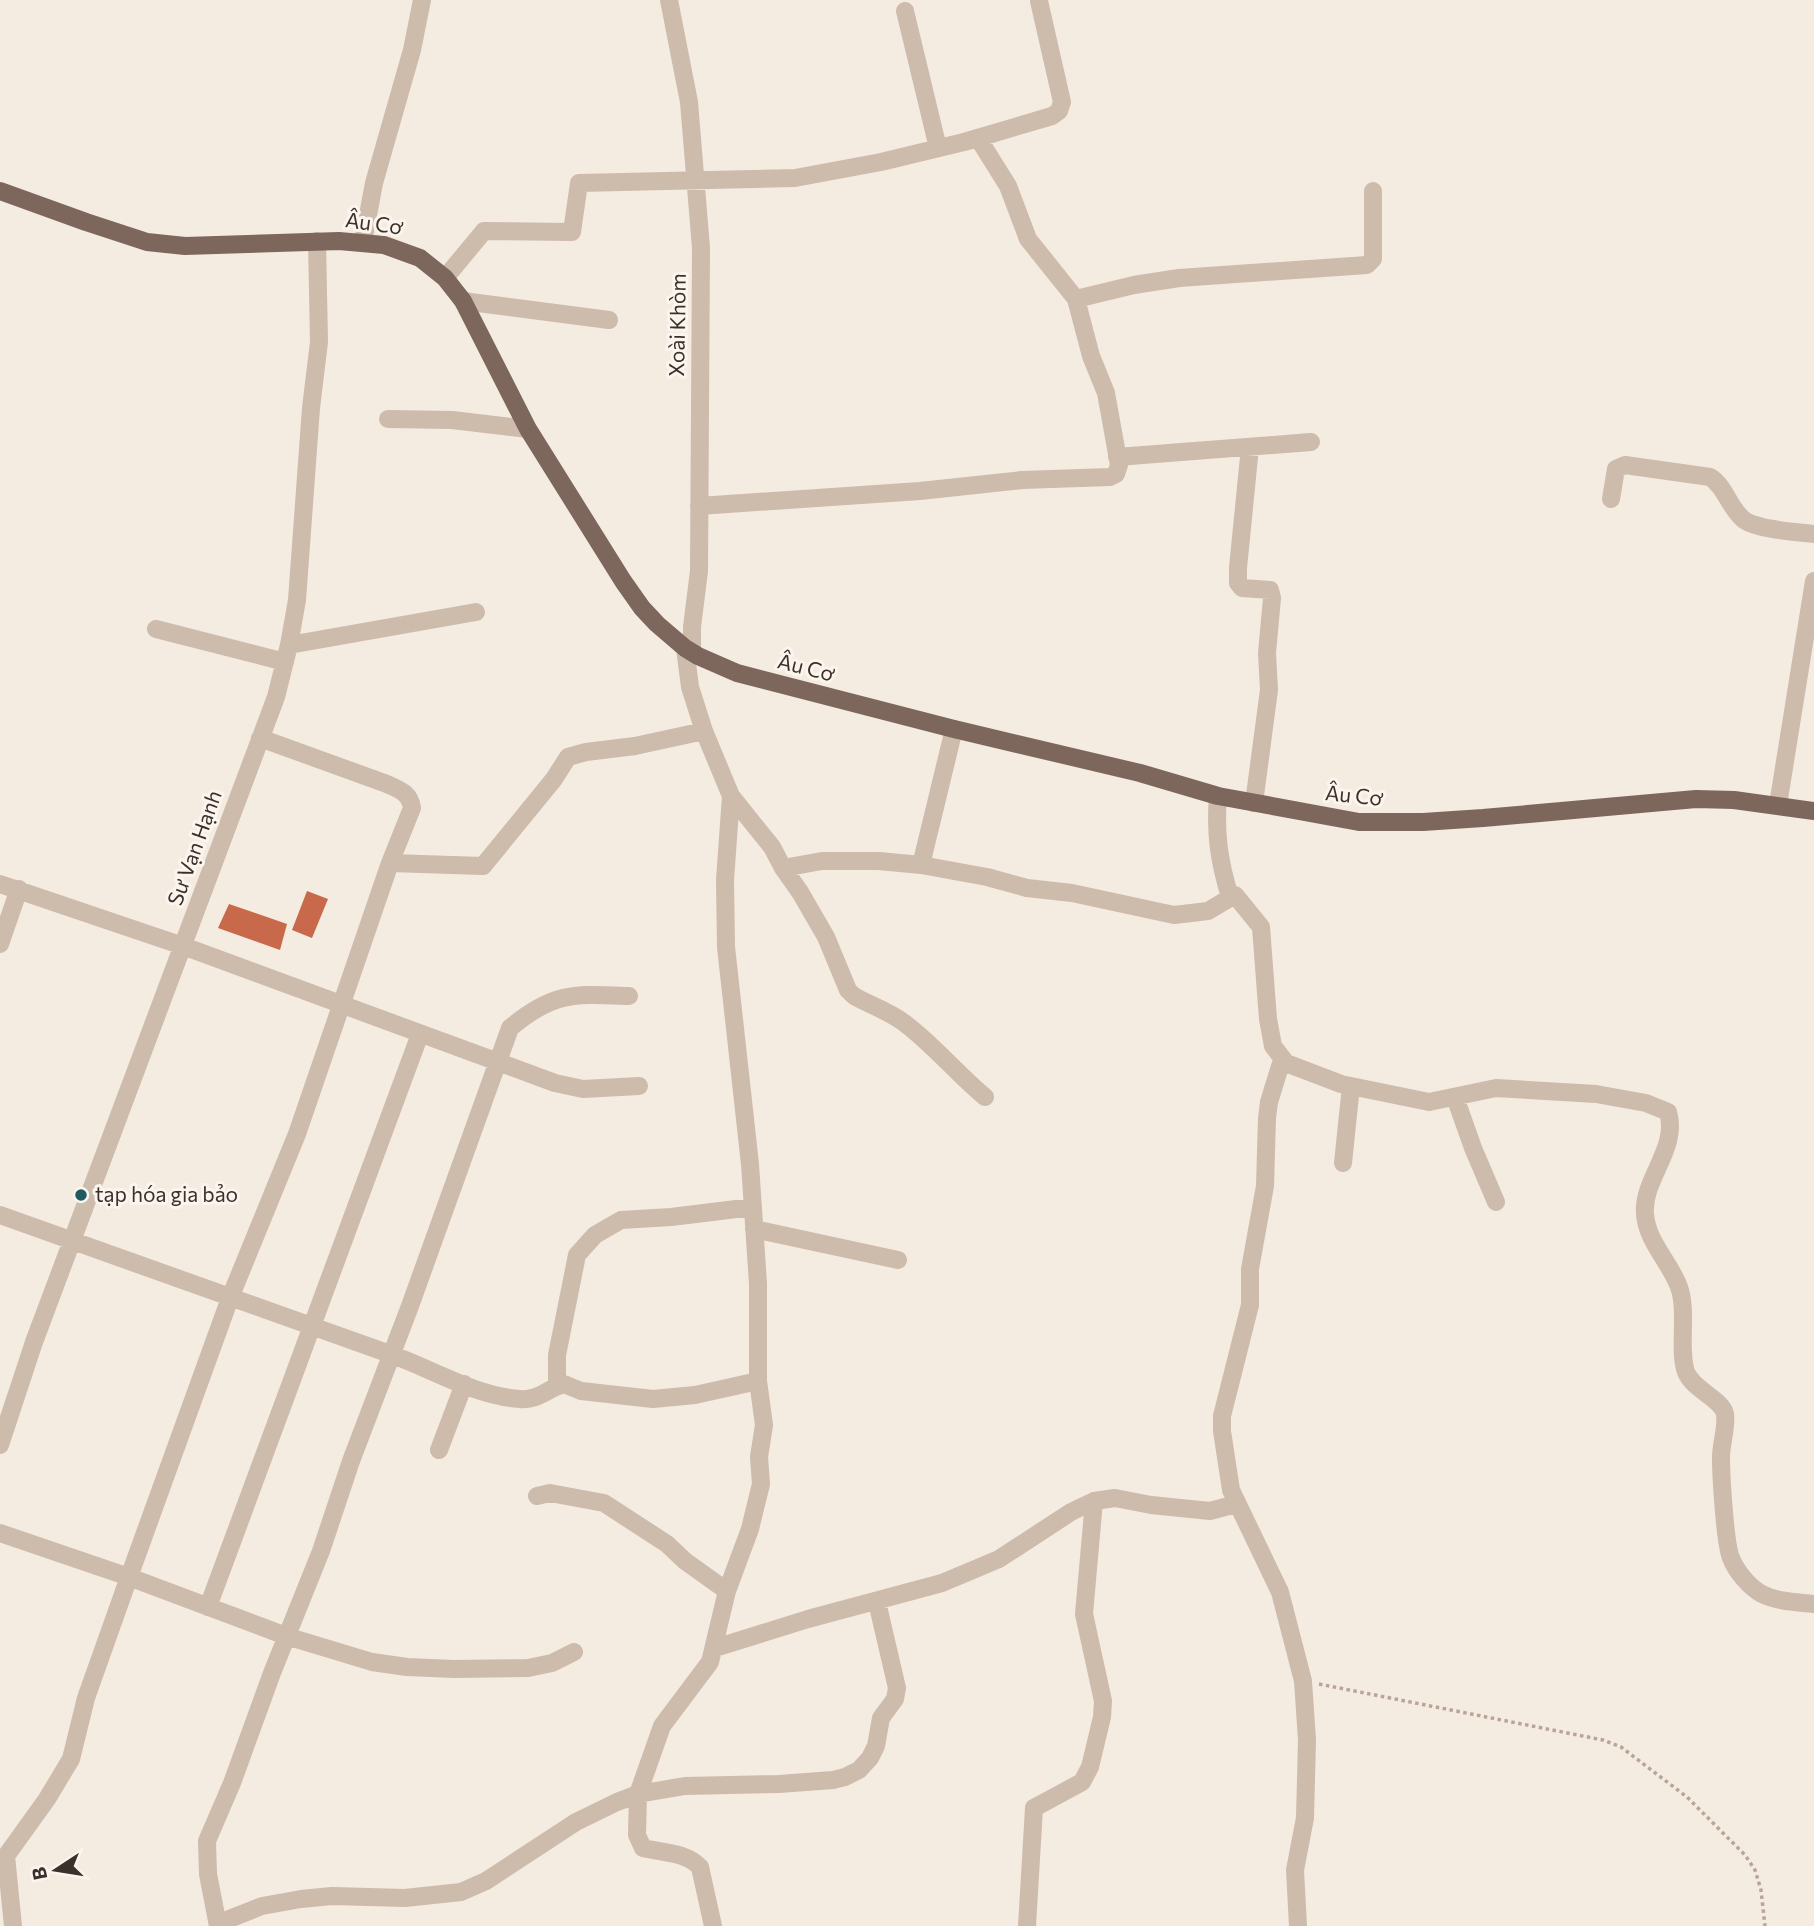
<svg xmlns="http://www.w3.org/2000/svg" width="1814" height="1926" viewBox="0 0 1814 1926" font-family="Commissioner,sans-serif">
	<rect width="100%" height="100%" fill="#f4ebe1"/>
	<path fill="#c8694b" d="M307,891l21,8 -16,39 -20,-8z
		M229,904l58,20 -7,26 -62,-22z"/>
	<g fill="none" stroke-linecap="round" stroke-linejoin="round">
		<path stroke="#b9a596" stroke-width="3.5" stroke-dasharray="3.5 3.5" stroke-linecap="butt" d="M1319,1684l284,56 18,7 66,50 58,58 10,15 6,20 4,36"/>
		<path stroke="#cdbbac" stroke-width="18" d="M669,0l20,102 12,146 -2,323 -7,56v25
			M905,11l33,137
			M363,242l11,-59 38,-133 10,-50
			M445,278l39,-47 88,1 7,-49 216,-5 86,-16 83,-20 88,-26 7,-5 3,-9 -23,-101
			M1076,299l58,-14 45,-7 188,-13 6,-6v-68
			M463,301l146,19
			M388,419l64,1 76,9
			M1250,447l-12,121v15l4,5 28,2 2,8 -5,55 2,37 -15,113
			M1117,457l194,-15
			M1611,499l5,-30 9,-4 85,12c16,10 19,31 34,43 15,10 52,12 70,14
			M699,506l221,-15 102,-11 88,-3 6,-3 3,-9 -13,-72 -15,-37 -15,-57 -48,-60 -20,-53 -30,-48
			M156,629l129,33
			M289,645l187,-33
			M685,648l5,39 14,44 27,65 41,51 11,21 17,24 26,45 22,53 6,6c16,9 34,15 49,26 30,22 53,51 82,75
			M1218,796c-3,38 1,65 12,101
			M1778,805l36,-224
			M390,863l93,3 71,-87 14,-22 18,-5 49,-6 69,-15
			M921,865l33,-136
			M783,868l39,-7h57l42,4 66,12 40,11 45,5 102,22 34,-4 27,-16 26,32 7,92 5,27 13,17 55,21 88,18 67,-14 100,6 50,9 22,9c11,37 -26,67 -23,102 2,28 25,48 34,73 9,25 -1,63 7,85 7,18 36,27 39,42 2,13 -4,30 -4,43 0,18 4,87 10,101 5,13 18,29 31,36 16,8 35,8 52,10
			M0,884l183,62 372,137 28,6 56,-3
			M0,944l19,-55
			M1282,1060l-13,42 -2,16 -2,68 -15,83v36l-28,111v15l9,59 49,102 23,89 4,59 -2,78 -10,52 3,56
			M1455,1097l18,51 23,54
			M1343,1163l8,-77
			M0,1215c130,47 260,93 390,139 42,15 85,42 130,45 18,2 28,-11 44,-15l17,7 72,8 42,-4 63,-14
			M754,1229l144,31
			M557,1386v-31l20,-100 18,-20 26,-15 50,-3 82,-10
			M0,1445l34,-103 242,-645 13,-52 8,-45 14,-192 8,-66 -2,-101
			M439,1450l25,-66
			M537,1496l13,-3 54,10 63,41 18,17 42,30
			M0,1533l129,44 157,59 86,26 35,5 47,2 74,-1 24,-5 22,-11
			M208,1607l212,-573
			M715,1648l93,-29 134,-36 57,-24 72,-47 23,-11 21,-3 36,7 59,6 26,-7
			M219,1923l43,-17 39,-7 31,-3 73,2 56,-6 25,-11 90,-59 41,-20 21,-8 47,-8 94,-2 54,-4 12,-3 14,-7 11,-12 6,-12 5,-28 14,-19 2,-11 -20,-86
			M13,1926l-7,-70 41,-57 24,-40 15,-61 43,-121 101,-279 67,-164 93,-271 22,-55c-2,-15 -12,-18 -25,-24l-127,-46
			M218,1926l-10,-52 -1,-33 25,-58 40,-110 49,-122 30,-90 59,-155 100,-278c44,-37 65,-34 119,-32
			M713,1926l-13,-59c-15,-15 -36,-14 -57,-19l-6,-13 1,-41 24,-68 48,-64 17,-71 23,-62 11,-45 -2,-27 5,-32 -6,-44v-97l-8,-120 -24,-217 -1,-67 6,-84
			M1027,1926l7,-118 48,-26 8,-15 12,-50 1,-16 -19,-87 10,-113"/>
		<path stroke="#7d675c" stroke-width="18" d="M0,191l86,31 61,20 38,4 154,-5 45,4 36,13 25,20 18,23 65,128 95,152 19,27 15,16 28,24 13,8 39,17 217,56 186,44 78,23 141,26h64l60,-4 213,-19 38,1 80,11"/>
	</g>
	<circle fill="#1f5a5e" stroke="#fbf5ee" stroke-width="2.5" cx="81" cy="1195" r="7"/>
	<g text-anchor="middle" stroke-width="6" stroke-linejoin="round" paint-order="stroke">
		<g font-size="21" fill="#3b302b" stroke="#fbf5ee">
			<text transform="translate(374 224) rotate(8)" y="7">Âu Cơ</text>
			<text transform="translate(678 325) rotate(-89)" y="7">Xoài Khòm</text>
			<text transform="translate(806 668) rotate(14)" y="7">Âu Cơ</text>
			<text transform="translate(1354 796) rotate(6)" y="7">Âu Cơ</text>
			<text transform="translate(195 848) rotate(-70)" y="7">Sư Vạn Hạnh</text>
		</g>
		<g font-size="21" fill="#3b302b" stroke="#fbf5ee" text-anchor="start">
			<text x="95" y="1202">tạp hóa gia bảo</text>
		</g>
	</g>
	<g transform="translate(56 1870) rotate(258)" stroke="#fbf5ee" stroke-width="5" paint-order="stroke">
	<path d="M0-5L12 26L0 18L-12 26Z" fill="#3b302b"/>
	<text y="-10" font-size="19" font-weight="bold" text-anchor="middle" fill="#3b302b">B</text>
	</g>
</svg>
